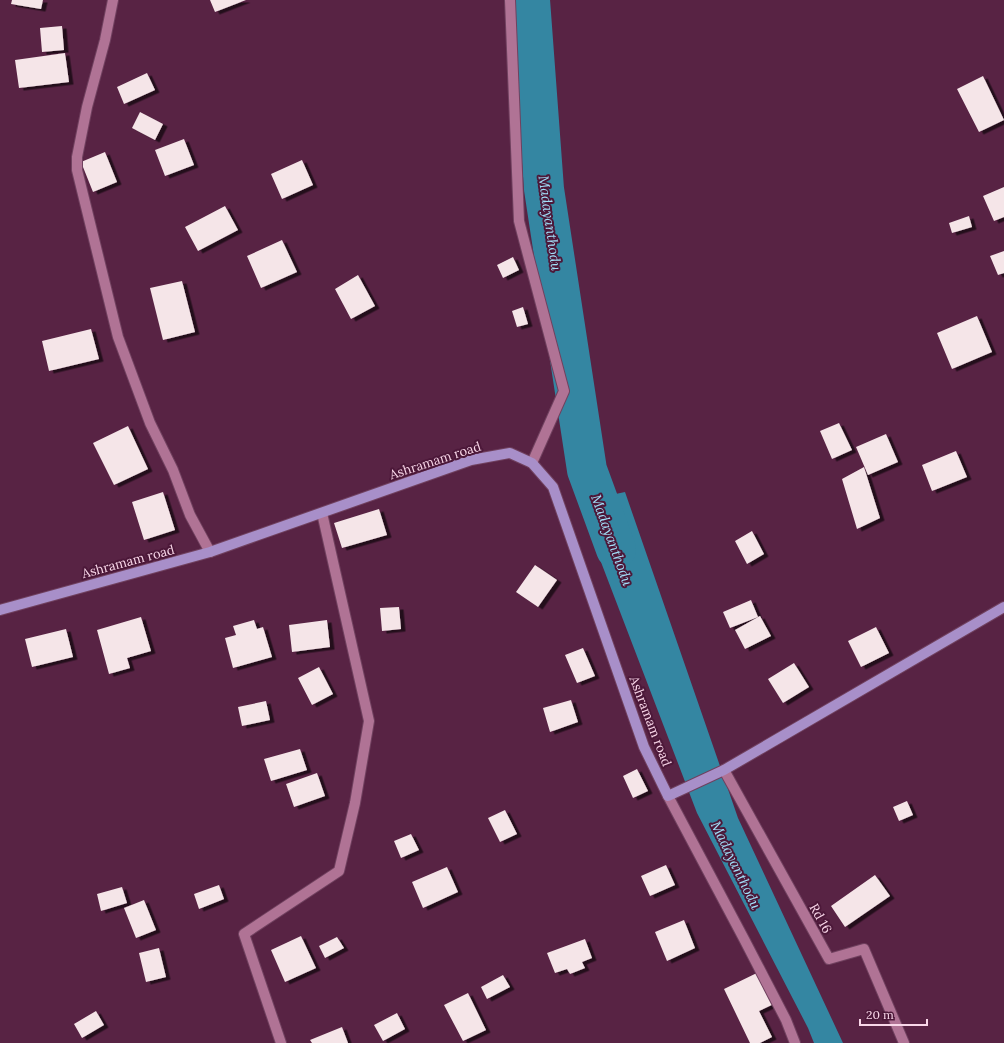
<svg xmlns="http://www.w3.org/2000/svg" width="1004" height="1043" viewBox="0 0 1004 1043" font-family="Lora,serif">
	<defs>
		<filter id="shadow"><feDropShadow dx="4.5" dy="2.5" stdDeviation="0" flood-color="#0009"/></filter>
	</defs>
	<rect width="100%" height="100%" fill="#582344"/>
	<path fill="#3486a2" d="M625,492l113,326 105,225h-29l-6,-15 -111,-215 -119,-311z"/>
	<g fill="none" stroke-linecap="round" stroke-linejoin="round">
		<path stroke="#3486a2" stroke-width="40" d="M530,0l14,189 43,281 29,79"/>
	</g>
	<path fill="#f5e5e8" filter="url(#shadow)" d="M12,0h31l-2,9 -30,-5z
		M210,0h36l-31,12z
		M62,26l2,24 -22,2 -2,-24z
		M65,53l4,29 -50,6 -4,-28z
		M147,73l8,17 -31,14 -7,-17z
		M983,76l21,44 -25,12 -22,-43z
		M140,112l23,12 -8,16 -23,-12z
		M184,139l10,26 -29,11 -10,-26z
		M105,152l12,30 -24,10 -12,-30z
		M302,160l11,25 -31,14 -11,-25z
		M1004,187v30l-10,4 -11,-25z
		M225,206l13,24 -40,21 -13,-24z
		M969,216l3,11 -20,6 -3,-10z
		M282,240l15,32 -36,16 -14,-32z
		M1004,251v22l-6,2 -8,-19z
		M513,257l6,13 -16,8 -6,-13z
		M358,275l17,31 -24,13 -16,-30z
		M182,281l13,51 -32,8 -13,-52z
		M523,307l5,17 -11,3 -5,-16z
		M977,316l15,36 -40,17 -15,-36z
		M91,329l8,30 -50,12 -7,-30z
		M839,423l13,27 -20,9 -12,-28z
		M128,426l20,43 -34,16 -21,-42z
		M886,434l12,28 -30,13 -12,-28z
		M956,451l11,26 -35,14 -10,-26z
		M864,467l16,51 -23,11 -15,-50z
		M163,492l12,38 -31,10 -12,-38z
		M379,509l8,26 -45,13 -8,-25z
		M752,531l12,23 -17,10 -12,-23z
		M535,565l22,15 -19,27 -22,-15z
		M751,600l7,17 -28,11 -7,-16z
		M399,607l2,22 -19,2 -2,-23z
		M760,616l11,20 -26,13 -10,-19z
		M141,617l10,34 -24,7 3,10 -21,6 -12,-44z
		M254,620l3,9 6,-2 9,30 -39,11 -8,-30 11,-3 -3,-9z
		M327,620l3,27 -38,5 -3,-27z
		M876,627l13,26 -28,14 -13,-26z
		M66,629l7,28 -41,10 -7,-28z
		M583,648l12,28 -18,7 -12,-28z
		M794,663l15,24 -26,16 -15,-24z
		M319,667l14,27 -21,11 -14,-27z
		M571,700l7,22 -28,10 -7,-24z
		M266,701l4,19 -28,6 -4,-19z
		M300,749l7,21 -36,11 -7,-22z
		M637,769l11,22 -15,7 -10,-22z
		M317,773l8,23 -31,11 -8,-23z
		M907,801l6,14 -14,6 -6,-14z
		M505,810l12,24 -17,8 -12,-24z
		M411,834l8,16 -18,8 -7,-17z
		M666,865l9,20 -25,11 -9,-20z
		M447,867l11,25 -35,16 -11,-26z
		M875,875l15,21 -45,31 -14,-21z
		M219,885l5,14 -25,10 -5,-15z
		M122,887l5,16 -26,8 -4,-17z
		M144,900l12,30 -20,8 -12,-30z
		M684,920l11,28 -28,13 -12,-29z
		M301,936l15,32 -31,14 -14,-32z
		M337,937l7,11 -19,10 -6,-12z
		M585,939l7,19 -10,4 3,6 -15,6 -3,-5 -12,4 -8,-20z
		M159,948l7,29 -20,5 -7,-29z
		M763,970l15,32 -19,9 13,26 -12,6h-10l-26,-54z
		M503,975l7,12 -23,12 -6,-12z
		M468,993l18,37 -23,11 -19,-36z
		M96,1011l8,14 -22,13 -8,-14z
		M397,1013l8,16 -22,12 -9,-16z
		M342,1027l6,16h-36l-2,-3z"/>
	<g fill="none" stroke-linecap="round" stroke-linejoin="round">
		<g stroke="#70415f" stroke-width="12">
			<path id="minor" d="M113,0l-8,40 -18,67 -10,50v13l41,167 32,86 23,47 17,45 20,37
				M510,0l9,221 45,170 -32,72
				M724,770l105,189 35,-10 40,94
				M668,796l76,143 42,81 9,23
				M281,1043l-37,-109 95,-63 16,-68 14,-82 -47,-208"/>
		</g>
		<g stroke="#70415f" stroke-width="12">
			<path id="major" d="M0,610l210,-58 261,-92 39,-7 22,10 21,24 91,260 24,49 56,-26 280,-163"/>
		</g>
		<use href="#minor" stroke="#b07395" stroke-width="10"/>
		<use href="#major" stroke="#a88fc9" stroke-width="10"/>
	</g>
	<g text-anchor="middle" stroke-width="4" stroke-linejoin="round" paint-order="stroke">
		<g font-size="13" fill="#f9d7e9" stroke="#4c1839">
			<text transform="translate(435 460) rotate(-18)" y="5">Ashramam road</text>
			<text transform="translate(128 561) rotate(-15)" y="5">Ashramam road</text>
			<text transform="translate(651 721) rotate(69)" y="5">Ashramam road</text>
			<text transform="translate(821 918) rotate(61)" y="5">Rd 16</text>
		</g>
		<g font-size="14" font-style="italic" fill="#a2e0f9" stroke="#4c1839">
			<text transform="translate(550 223) rotate(82)" y="5">Madayanthodu</text>
			<text transform="translate(612 540) rotate(70)" y="5">Madayanthodu</text>
			<text transform="translate(736 865) rotate(64)" y="5">Madayanthodu</text>
		</g>
	</g>
	<path d="M860 1019v6h67v-6" fill="none" stroke="#f9d7e9" stroke-width="2"/>
	<text x="866" y="1019" font-size="12" fill="#f9d7e9" stroke="#4c1839" stroke-width="3" paint-order="stroke">20 m</text>
</svg>
